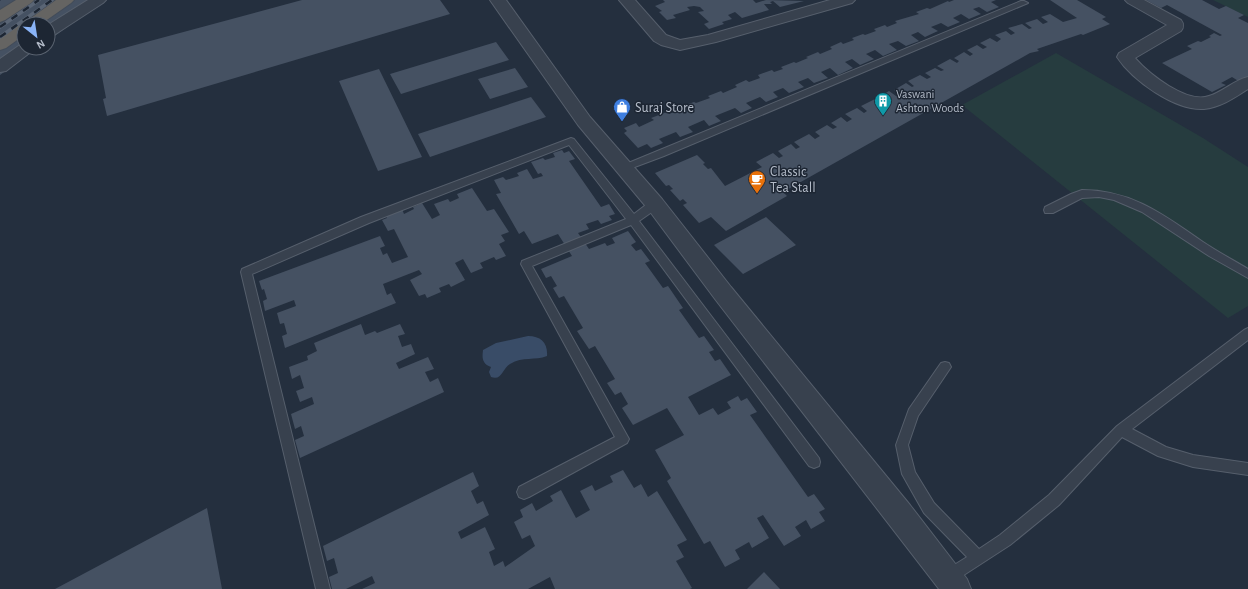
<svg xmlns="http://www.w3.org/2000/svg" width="1248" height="589" viewBox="0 0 1248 589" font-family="'Alegreya Sans',sans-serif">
	<rect width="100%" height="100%" fill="#242f3e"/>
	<path fill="#263c3f" d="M1213,0h35v17z
		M1056,53l147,85 45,29v139l-20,12 -266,-213z"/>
	<path fill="#394c67" d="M528,336c13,0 20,7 19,20 -12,5 -24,0 -37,8 -8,5 -8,17 -19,13l-2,-5 2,-5c-9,-3 -9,-9 -8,-17l13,-7z"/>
	<path fill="#455162" d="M1,0h103l-56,41v-17h-24v24h14l-38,27v-74z
		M302,0h138l10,14 -343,102 -4,-17 3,-1 -8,-43z
		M663,0h90l3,3 10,-3 38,1 -24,6 -7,-6 -3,1 2,2h-8l5,6 -27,8 -7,-6 -7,3 4,4 -10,3 2,2 -15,5 -5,-5 5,-2 -11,-10 6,-1 -4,-4 -6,-1 -7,1 3,3 -17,5 3,3 -9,2 -8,-8 3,-1 -7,-5 10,-4z
		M954,0h42l-5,2 8,5 -12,5 -8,-5 -6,2 8,5 -12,5 -8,-5 -8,4 7,4 -12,5 -7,-4 -10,4 7,4 -13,6 -7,-5 -7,3 8,6 -13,5 -8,-5 -9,3 8,6 -14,6 -8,-6 -9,4 8,5 -14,6 -8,-6 -7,3 8,6 -15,7 -8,-7 -9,4 7,6 -14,5 -6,-5 -10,4 6,5 -15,6 -6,-5 -10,4 5,5 -12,5 -6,-5 -14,6 6,5 -11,5 -6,-5 -20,8 6,5 -12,5 -5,-6 -16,7 5,5 -13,5 -4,-5 -17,7 4,4 -12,5 -4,-4 -9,4 -14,-15 3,-2 -3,-3 12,-5 3,4 15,-7 -3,-2 16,-6 2,2 13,-5 -2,-2 14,-5 2,1 14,-5 -2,-2 13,-5 2,2 14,-6 -2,-2 11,-5 3,2 11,-4 -2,-3 14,-5 2,2 9,-3 -2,-2 13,-5 2,1 12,-5 -2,-1 12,-5 2,2 12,-5 -2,-2 11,-5 2,2 11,-4 -2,-2 11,-4 2,1 11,-4 -2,-2 11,-4 2,2 10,-4 -2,-2 24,-7 -3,-2 11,-4 3,1 18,-8 1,1z
		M1050,0h27l29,17 -4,2 8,5 -27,11 -2,-1 -44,15 2,2 -9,2 -247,139 4,4 -61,35 -15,-14 -12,6 -16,-18 4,-2 -4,-4 -3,2 -10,-11 3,-1 -4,-4 -3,1 -11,-13 42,-18 8,8 -2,1 5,5 3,-1 14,18 37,-19 -6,-5 17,-9 6,5 4,-2 -5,-5 13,-7 5,5 4,-2 -6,-5 15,-8 6,5 5,-3 -5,-4 12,-7 6,4 4,-2 -6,-4 10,-6 6,5 5,-3 -7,-5 12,-6 7,5 3,-2 -6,-5 14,-7 6,5 3,-2 -7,-4 12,-7 7,5 4,-2 -6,-4 12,-7 6,4 2,-1 -6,-5 12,-6 7,4 4,-2 -6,-4 10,-5 6,3 3,-1 -7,-4 13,-7 7,4 2,-2 -5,-3 10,-6 6,4 3,-2 -6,-4 10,-5 6,4 4,-2 -7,-4 10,-5 7,4 4,-3 -6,-4 11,-4 5,4 4,-2 -7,-5 14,-4 7,5 3,-1 -7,-5 12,-4 6,5 5,-2 -7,-5 9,-3 13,8 14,-4z
		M1146,0h56l17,9 7,-3 18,9 -6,3 10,5v55l-8,4 -8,-5 -11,6 5,2 -14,7 -50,-29 30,-14 -5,-3 11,-5 3,1 10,-5 -2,-1 5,-3 6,3 2,-1 -55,-30 -6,3z
		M496,42l13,18 -108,34 -11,-20z
		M515,68l13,19 -38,12 -12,-20z
		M379,69l43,88 -44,14 -39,-90z
		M531,97l15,20 -116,40 -12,-23z
		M562,150l2,3 5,-2 6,8 -6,2 32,46 8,-3 6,10 -6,2 3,4 -11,4 -3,-4 -12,4 3,5 -11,4 11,16 16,-6 2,3 8,-3 -3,-5 16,-7 8,11 -5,3 5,6 5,-2 9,12 -5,2 18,25 5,-2 15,22 -4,2 20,28 5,-2 10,14 -5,2 6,9 5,-2 11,16 -43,22 11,18 14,-7 5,7 13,-7 -4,-6 11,-6 3,5 6,-3 10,14 -7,3 58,82 6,-3 11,15 -6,3 6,9 -14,8 -5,-9 -11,7 6,9 -17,10 -21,-31 -6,3 12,20 -17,10 -3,-6 -14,8 5,9 -15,8 -15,-26 -6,3 -37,-63 4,-3 -16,-28 29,-15 -17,-27 -34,17 -11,-17 6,-4 -7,-12 -6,3 -8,-12 8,-4 -20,-33 -6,3 -12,-18 6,-3 -19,-32 -5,2 -6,-10 4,-2 -6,-10 -5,2 -5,-9 31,-13 -14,-22 -26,10 -8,-13 -5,3 -23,-40 5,-1 -7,-13 9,-3 3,3 13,-4 -2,-3 10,-4 6,10 10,-3 -2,-3 -3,1 -7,-12 12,-4 2,2 10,-3 -2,-4z
		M472,188l15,23 7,-2 15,23 -8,3 4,6 -6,3 7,12 -10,4 -2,-3 -14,6 3,5 -12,5 -8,-14 -8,4 10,17 -14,7 -2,-3 -10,4 2,4 -14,6 -2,-4 -6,2 -9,-16 12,-6 -3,-4 -36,14 4,11 4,-2 5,10 -111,45 -3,-12 5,-2 -3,-11 -4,1 -3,-11 19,-7 -2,-6 -29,11 -2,-10 4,-2 -3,-10 -2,1 -3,-9 121,-45 5,10 -5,2 3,7 4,-2 5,10 16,-6 -14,-28 -6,2 -6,-11 5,-2 -1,-3 16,-6 2,5 10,-5 -1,-2 9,-4 10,16 8,-4 -6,-11 14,-5 2,3 9,-4 -2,-4z
		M766,217l30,28 -53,29 -29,-29z
		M361,324l4,11 10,-4 2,2 23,-9 5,10 -7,2 4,11 9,-3 4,10 -19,9 3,6 29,-12 6,12 -9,3 5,10 8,-4 6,14 -144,66 -5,-18 9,-4 -3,-10 -6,3 -4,-15 23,-10 -2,-7 -12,5 -4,-11 8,-3 -4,-13 -8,4 -3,-12 19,-7 -1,-4 10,-5 -3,-8z
		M623,470l11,18 7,-4 7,13 9,-6 30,49 -10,5 7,12 -8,4 16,27 -2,1h-135l-5,-12 -22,12h-166l13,-6 -3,-7 -26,13h-14l-3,-12 9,-4 -4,-15 -7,3 -4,-15 150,-74 6,14 -8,5 6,13 6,-3 6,14 -31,17 3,7 24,-12 10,22 -6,3 5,14 9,-5 2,6 30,-21 -5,-11 -8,4 -8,-17 9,-5 -3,-7 12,-7 4,8 17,-10 -3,-5 11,-6 15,28 14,-8 -10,-19 12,-6 3,6 18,-9 -3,-6z
		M207,508l15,81h-167z
		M764,572l16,17h-33z"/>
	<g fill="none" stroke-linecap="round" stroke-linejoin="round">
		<g stroke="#565f6c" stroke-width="2">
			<path id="service" d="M1021,1h3l4,2 -364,153 -40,15 -5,-3 2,-2z
				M571,138l3,1 60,75 17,-13h8l1,3 -1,3 -20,14 180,237 1,4 -1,4 -5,2 -5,-2 -178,-241 -99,41 97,173 -2,4 -98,54 -5,2 -5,-2 -2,-5 2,-5 96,-50 -94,-173 1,-3 104,-42 -57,-74 -200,78 -117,51 78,315h-14l-75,-317 1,-3 119,-52z
				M1082,190c50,0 82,25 121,52 15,10 30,18 45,27v9l-39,-22 -67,-44 -28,-12 -15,-3 -17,1 -29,15h-8l-1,-3 1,-3 26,-13z
				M1248,328v12l-116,89 34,18 27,8 55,8v12l-55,-8 -35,-11 -36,-19 -63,68 -49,40 -57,37 -5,2 -5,-2 -2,-5 2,-5 24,-15 -43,-44 -22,-39 -6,-29 13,-36 32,-46 4,-1 4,1 2,4 -33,49 -10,29 7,27 19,31 45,46 21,-14 49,-40 68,-69 127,-96z"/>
		</g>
		<g stroke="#565f6c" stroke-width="2">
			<path id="minor" d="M619,0h16l31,35 14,5 28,-5 122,-35h25l-3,3 -136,39 -36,8 -19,-5 -7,-4z
				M1125,0h19l37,20c3,4 3,7 0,11l-46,27c14,16 52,46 74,38 14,-4 25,-16 39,-19v12c-14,9 -27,18 -44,20 -29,2 -72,-29 -87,-52l2,-4 48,-28 -39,-22z"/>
		</g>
		<g stroke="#565f6c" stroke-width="2">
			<path id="tertiary" d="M88,0h18l-3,3 -49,32 -6,2v-12z
				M490,0h16l84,117 72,82 69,88 179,218 57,74 4,10h-32l-224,-290 -67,-90 -70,-84z
				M24,44v4h10l-2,3 -26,20 -6,1v-13l20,-14z"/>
		</g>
		<g stroke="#434c59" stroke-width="2">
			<path id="trunk" d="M16,0h18l-3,3 -26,17 -5,2v-12z
				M56,0h18l-3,3 -30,21h-17v11l-18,13 -6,2v-12l18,-13 6,-2z"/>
		</g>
		<use href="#service" fill="#38414e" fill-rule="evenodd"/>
		<use href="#minor" fill="#38414e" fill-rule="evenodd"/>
		<use href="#tertiary" fill="#38414e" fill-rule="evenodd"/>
		<use href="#trunk" fill="#656462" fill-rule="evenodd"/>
		<g stroke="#5a6575" stroke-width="3.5">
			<path id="rail" d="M0,27l39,-27
				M0,37l52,-37"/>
		</g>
		<use href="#rail" stroke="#1d2633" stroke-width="2.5" stroke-dasharray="7" stroke-linecap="butt"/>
	</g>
	<defs>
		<g id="building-pin" transform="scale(0.9)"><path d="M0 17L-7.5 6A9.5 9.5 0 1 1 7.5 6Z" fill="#0f9aa8" stroke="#1d2633"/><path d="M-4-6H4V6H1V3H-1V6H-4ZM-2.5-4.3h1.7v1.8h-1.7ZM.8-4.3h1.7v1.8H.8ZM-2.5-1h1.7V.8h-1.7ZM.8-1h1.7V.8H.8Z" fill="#fff"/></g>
		<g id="shop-pin" transform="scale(0.9)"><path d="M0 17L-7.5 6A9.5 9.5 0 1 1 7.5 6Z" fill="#3f7fe0" stroke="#1d2633"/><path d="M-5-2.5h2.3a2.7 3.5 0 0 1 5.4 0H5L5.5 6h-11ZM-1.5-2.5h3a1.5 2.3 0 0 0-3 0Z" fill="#fff"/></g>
		<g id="cafe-pin" transform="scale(0.9)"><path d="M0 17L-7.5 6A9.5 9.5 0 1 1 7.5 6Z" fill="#e8710a" stroke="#1d2633"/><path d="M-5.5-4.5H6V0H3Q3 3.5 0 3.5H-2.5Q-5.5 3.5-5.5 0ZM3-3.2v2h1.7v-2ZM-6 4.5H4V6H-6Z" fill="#fff"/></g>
	</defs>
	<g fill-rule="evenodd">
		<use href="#building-pin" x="883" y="101"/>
		<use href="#shop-pin" x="622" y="107"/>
		<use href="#cafe-pin" x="757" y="179"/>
	</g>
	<g text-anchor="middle" stroke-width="3" stroke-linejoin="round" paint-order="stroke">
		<g font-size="12" fill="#b4bcc9" stroke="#1d2633" text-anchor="start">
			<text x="896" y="98">Vaswani<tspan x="896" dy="14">Ashton Woods</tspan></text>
		</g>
		<g font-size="14" fill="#b4bcc9" stroke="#1d2633" text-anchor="start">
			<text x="635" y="112">Suraj Store</text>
			<text x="770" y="176">Classic<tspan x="770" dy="16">Tea Stall</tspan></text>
		</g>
	</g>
	<g transform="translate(36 36) rotate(150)"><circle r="19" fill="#1d2633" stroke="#59626f"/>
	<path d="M0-3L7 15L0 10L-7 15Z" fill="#8ab4f8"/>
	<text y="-6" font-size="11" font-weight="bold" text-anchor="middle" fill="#b4bcc9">N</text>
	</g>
</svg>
